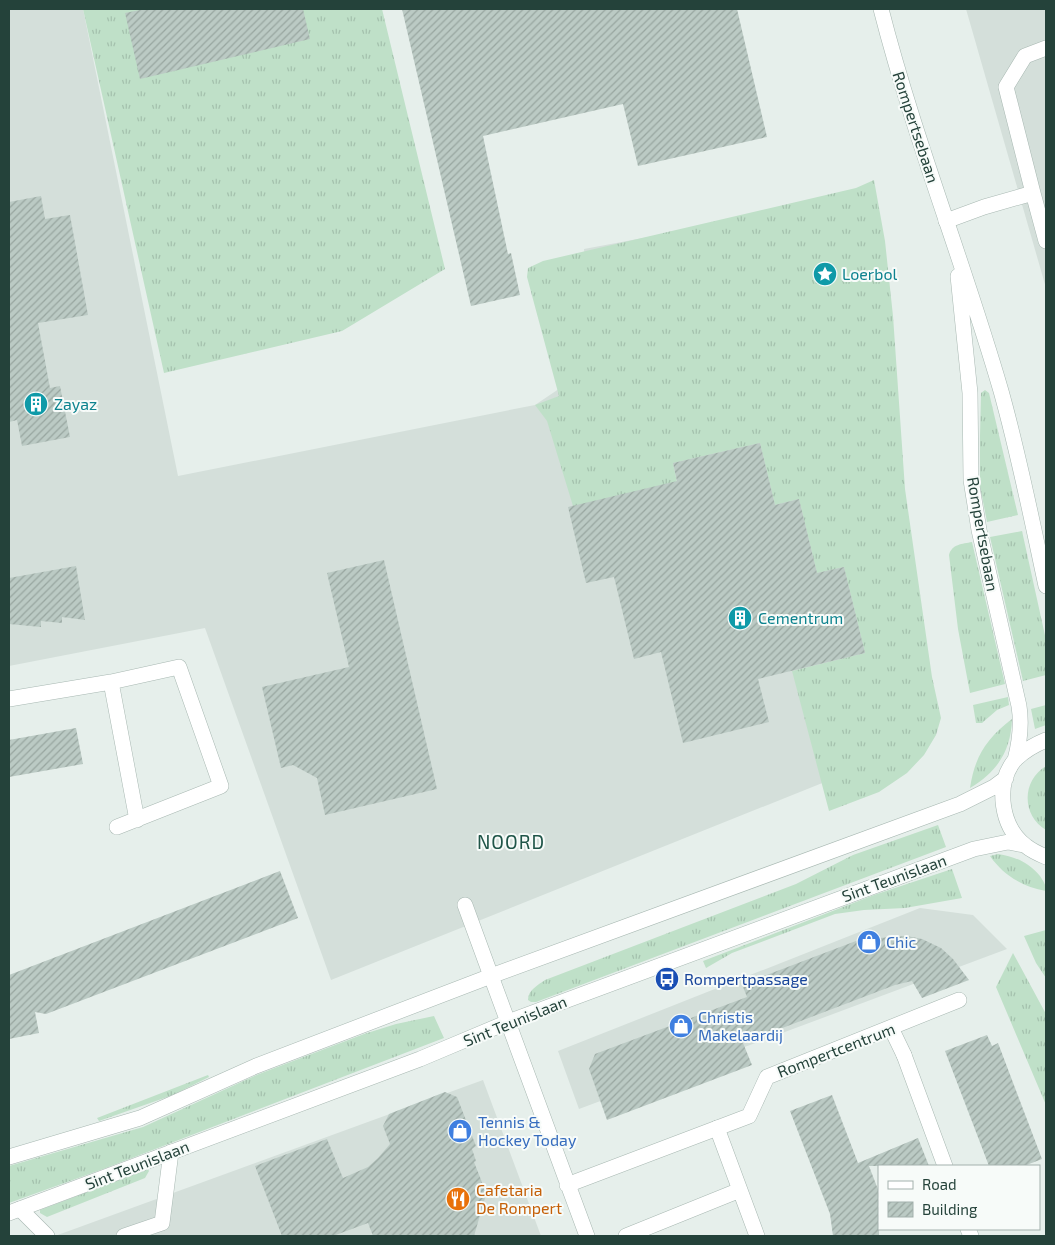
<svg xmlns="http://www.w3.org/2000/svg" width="1055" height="1245" viewBox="0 0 1055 1245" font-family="'Exo 2',sans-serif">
	<defs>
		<pattern id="grass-tufts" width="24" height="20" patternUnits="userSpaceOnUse" patternTransform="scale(1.25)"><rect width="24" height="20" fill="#bfe0c8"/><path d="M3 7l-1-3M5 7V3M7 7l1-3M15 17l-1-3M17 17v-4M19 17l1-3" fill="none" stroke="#a4c1ad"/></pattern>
		<pattern id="building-hatch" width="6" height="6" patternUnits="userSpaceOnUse" patternTransform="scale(1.25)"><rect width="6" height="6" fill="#bbcac4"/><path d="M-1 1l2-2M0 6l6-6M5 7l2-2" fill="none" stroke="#98a6a0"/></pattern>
	</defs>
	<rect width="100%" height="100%" fill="#e6efeb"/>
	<path fill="#d4dfda" d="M9,9h74l95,467 357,-71 58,-39 -9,-117 264,-49 59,549 -576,231 -126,-352 -196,38z
		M966,9h80v279z
		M920,908l53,7 34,34 -428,160 -21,-58z
		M483,1080l58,156h-486z"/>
	<path fill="url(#grass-tufts)" d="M83,9h299l63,260 -103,62 -178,42z
		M874,180l11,61 8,75 12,173 27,188 9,41 -5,17 -12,20 -17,18 -28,19 -50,19 -37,-140 73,-18 -21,-86 -27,6 -18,-74 -24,6 -15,-62 -87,20 6,29 -106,14 -26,-85 -12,-16 24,-9 -32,-119 1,-9 15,-7 313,-73z
		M985,390l4,3 29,122 -31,7 -7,-36v-50l1,-43z
		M1022,531l24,109v35l-23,6 -33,-144z
		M972,542l33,142 -35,9 -12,-64 -9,-74c3,-11 13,-11 23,-13z
		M1008,697l1,8 -12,5 -15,13h-6l-3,-18z
		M1046,705v20l-11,4 -4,-20z
		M1012,719c-1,32 -15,53 -42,69 5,-32 16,-49 42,-69z
		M1046,766v64c-24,-14 -25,-49 0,-64z
		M938,825l8,22 -410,155h-5l-3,-2c0,-10 10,-15 17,-20l251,-96 57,-29z
		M998,854c18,3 30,8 42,22 3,5 6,8 6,15 -23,-4 -43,-16 -56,-35z
		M952,869l10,29 -57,10 -41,2 -29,4 -103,39 -26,15 -3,-7 171,-66z
		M1046,930v48l-10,-15 -12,-27z
		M1013,953l33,61v91l-50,-118z
		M434,1016l10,22 -338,130 -97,35v-37l134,-39 116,-53 105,-40 32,-10z
		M208,1075l1,2 -36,18 -74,26 -2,-3z
		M148,1169l1,2 -4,7 -98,39 -7,-4v-3z"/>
	<path fill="url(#building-hatch)" d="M145,9h158l7,30 -170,40 -15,-66z
		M402,9h335l30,128 -129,29 -15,-62 -140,32 25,118 3,-1 9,42 -49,11z
		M41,196l4,23 25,-4 18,100 -50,8 12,65 10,-2 10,51 -48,9 -5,-26 -8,2v-220z
		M760,443l15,62 24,-6 18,74 27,-6 21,86 -107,26 11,43 -86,21 -22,-91 -27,7 -20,-82 -28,6 -18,-76 109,-26 -4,-18z
		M384,560l53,229 -112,26 -8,-37 -24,-13 -12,3 -19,-81 87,-20 -22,-94z
		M76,566l9,54 -23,-3v6l-21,-2v6l-32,-3v-46z
		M76,728l7,36 -74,13v-37z
		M280,871l18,47 -252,96 -11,-2 4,21 -30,6v-64z
		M877,933l2,5 28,-2 15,3 19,9 12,11 16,21 -47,18 -10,-17 -17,4 -152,58 9,22 -145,55 -18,-51 6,-15 152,-57 -4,-10 6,-3 -1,-2z
		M987,1035l5,11 6,-3 44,116 -18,7h-35l-44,-115z
		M445,1092l12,5 19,49 -4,3 4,12 -2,1 11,28v8l-11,38h-101l-5,-13 -35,13h-51l-27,-70 72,-27 16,39 25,-11 10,-9 12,-14 -7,-18 6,-12z
		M832,1095l26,68 60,-25 11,28h-60l10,26v44h-46l-3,-22 -40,-103z"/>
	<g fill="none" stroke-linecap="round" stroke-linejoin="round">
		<g stroke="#a8b8b2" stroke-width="16">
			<path id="service" d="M1046,48l-21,8 -19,31 27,106 13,48
				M946,221l38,-14 49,-14
				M111,682l26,138
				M9,699l102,-17 68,-15 42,119 -104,41
				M465,905l26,71
				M717,1128l40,108
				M20,1209l27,27
				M124,1236l38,-13 9,-71
				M626,1236l114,-46"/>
		</g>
		<g stroke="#a8b8b2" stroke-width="16">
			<path id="pedestrian" d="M891,1028l13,27"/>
		</g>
		<g stroke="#a8b8b2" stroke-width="16">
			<path id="minor" d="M491,976l96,260
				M904,1055l41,111
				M567,1185l182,-69 18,-39 192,-77
				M968,1229l3,7"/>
		</g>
		<g stroke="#a8b8b2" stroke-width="16">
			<path id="tertiary" d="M881,9c33,129 83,254 120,382 18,64 31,130 45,195
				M958,276l12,117 1,87 8,50 40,176c3,19 1,35 -4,54
				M1046,740c-12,5 -23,11 -32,21 -19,25 -13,66 12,85 6,5 13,8 20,11
				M9,1157l131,-39 116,-52 235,-90 469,-172 34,-17 12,-9
				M9,1213l411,-154 88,-37 466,-173 34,-7 16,3"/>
		</g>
		<use href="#service" stroke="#fff" stroke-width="15"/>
		<use href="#pedestrian" stroke="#fff" stroke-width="15"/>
		<use href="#minor" stroke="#fff" stroke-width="15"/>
		<use href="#tertiary" stroke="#fff" stroke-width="15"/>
	</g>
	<defs>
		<g id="sight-disc" transform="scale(1.25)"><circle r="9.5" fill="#0f9aa8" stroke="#f7fbf9"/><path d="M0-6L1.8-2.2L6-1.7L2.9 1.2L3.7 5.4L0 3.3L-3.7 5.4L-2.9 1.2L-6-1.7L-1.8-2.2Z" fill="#fff"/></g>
		<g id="building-disc" transform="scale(1.25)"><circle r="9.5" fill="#0f9aa8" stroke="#f7fbf9"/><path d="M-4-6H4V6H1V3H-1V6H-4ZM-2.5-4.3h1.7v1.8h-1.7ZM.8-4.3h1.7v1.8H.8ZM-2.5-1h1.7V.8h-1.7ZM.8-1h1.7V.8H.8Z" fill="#fff"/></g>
		<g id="shop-disc" transform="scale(1.25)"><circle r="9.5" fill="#3f7fe0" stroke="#f7fbf9"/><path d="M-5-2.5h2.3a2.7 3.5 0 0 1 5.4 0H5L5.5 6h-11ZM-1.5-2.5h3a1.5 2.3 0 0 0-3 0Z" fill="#fff"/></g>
		<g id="bus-disc" transform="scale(1.25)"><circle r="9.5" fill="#1a4fb4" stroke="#f7fbf9"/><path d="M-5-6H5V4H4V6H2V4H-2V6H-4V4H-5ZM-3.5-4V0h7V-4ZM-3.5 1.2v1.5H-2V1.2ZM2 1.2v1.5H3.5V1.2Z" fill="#fff"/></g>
		<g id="restaurant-disc" transform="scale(1.25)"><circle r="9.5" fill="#e8710a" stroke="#f7fbf9"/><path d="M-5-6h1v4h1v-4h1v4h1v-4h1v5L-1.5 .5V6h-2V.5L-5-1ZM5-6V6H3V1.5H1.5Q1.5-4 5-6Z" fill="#fff"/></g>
	</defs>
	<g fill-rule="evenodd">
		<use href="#sight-disc" x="825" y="274"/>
		<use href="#building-disc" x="36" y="404"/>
		<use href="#building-disc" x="740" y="618"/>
		<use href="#shop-disc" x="869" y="942"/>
		<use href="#bus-disc" x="667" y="979"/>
		<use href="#shop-disc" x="681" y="1026"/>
		<use href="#shop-disc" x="460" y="1131"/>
		<use href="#restaurant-disc" x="458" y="1199"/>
	</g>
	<g text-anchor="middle" stroke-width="4" stroke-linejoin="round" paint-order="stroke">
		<g font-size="16" fill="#24423a" stroke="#f7fbf9">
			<text transform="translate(916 127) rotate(72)" y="6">Rompertsebaan</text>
			<text transform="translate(983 534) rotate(80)" y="6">Rompertsebaan</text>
			<text transform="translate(894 878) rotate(-20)" y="6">Sint Teunislaan</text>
			<text transform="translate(515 1021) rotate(-22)" y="6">Sint Teunislaan</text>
			<text transform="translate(836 1050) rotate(-21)" y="6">Rompertcentrum</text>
			<text transform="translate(137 1165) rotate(-21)" y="6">Sint Teunislaan</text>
		</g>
		<g font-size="16" fill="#0d838f" stroke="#f7fbf9" text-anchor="start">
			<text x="842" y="280">Loerbol</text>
			<text x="54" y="410">Zayaz</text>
			<text x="758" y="624">Cementrum</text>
		</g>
		<g font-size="16" fill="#366cbe" stroke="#f7fbf9" text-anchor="start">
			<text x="886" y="948">Chic</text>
			<text x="698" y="1023">Christis<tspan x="698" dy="18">Makelaardij</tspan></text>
			<text x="478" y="1128">Tennis &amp;<tspan x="478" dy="18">Hockey Today</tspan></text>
		</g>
		<g font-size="16" fill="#164399" stroke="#f7fbf9" text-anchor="start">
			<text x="684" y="985">Rompertpassage</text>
		</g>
		<g font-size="16" fill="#c56008" stroke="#f7fbf9" text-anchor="start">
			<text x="476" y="1196">Cafetaria<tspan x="476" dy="18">De Rompert</tspan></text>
		</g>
		<g font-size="19" letter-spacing="1" fill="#1f5548" stroke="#f7fbf9">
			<text x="511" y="849">NOORD</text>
		</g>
	</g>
	<rect width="1055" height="1245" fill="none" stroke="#24423a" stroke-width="20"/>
	<rect x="878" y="1165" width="162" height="65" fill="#f7fbf9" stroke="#a3b1ad"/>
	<rect x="888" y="1181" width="25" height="8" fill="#ffffff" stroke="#a3b1ad"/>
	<text x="922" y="1190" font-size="15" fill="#24423a">Road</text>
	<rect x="888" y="1202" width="25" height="15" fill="url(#building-hatch)" stroke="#a3b1ad"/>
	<text x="922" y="1215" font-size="15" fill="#24423a">Building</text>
</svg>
